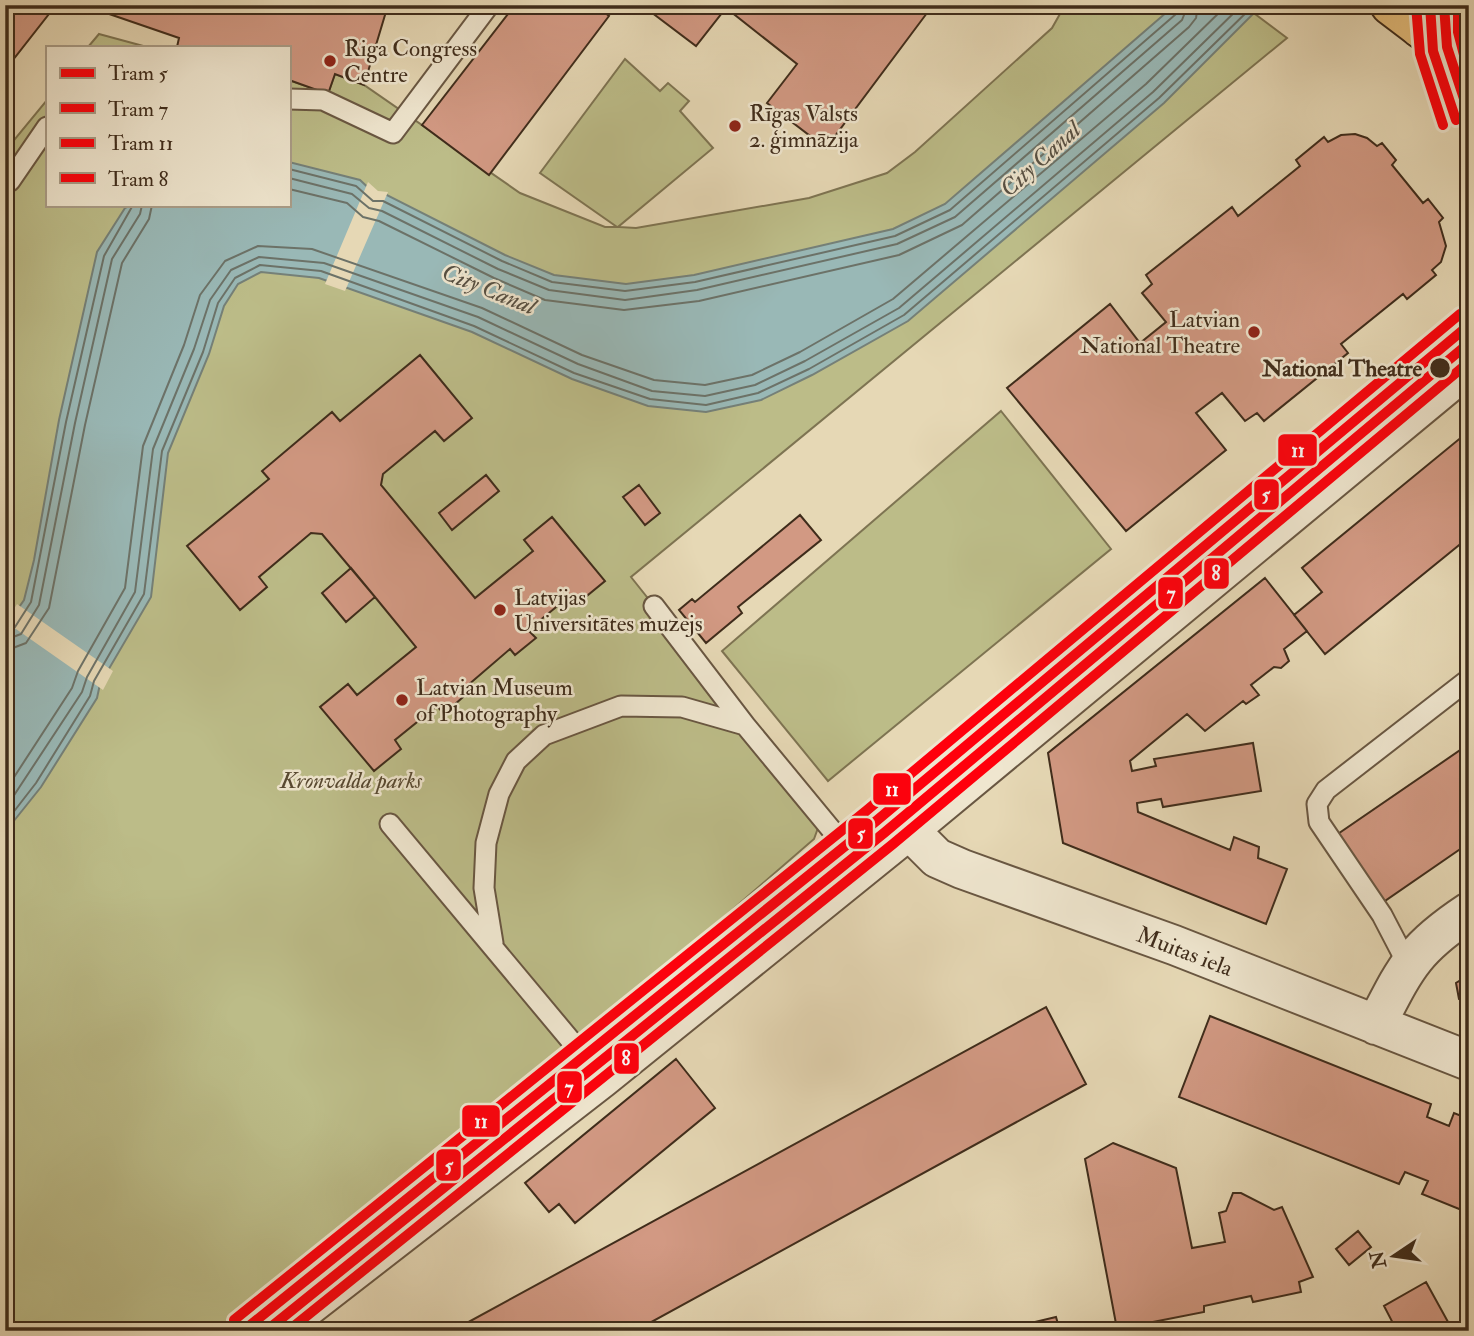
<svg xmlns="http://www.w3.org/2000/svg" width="1474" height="1336" viewBox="0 0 1474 1336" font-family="'IM FELL Double Pica',serif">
	<rect width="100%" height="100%" fill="#e6d8b5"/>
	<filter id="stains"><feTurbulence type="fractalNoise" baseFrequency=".00286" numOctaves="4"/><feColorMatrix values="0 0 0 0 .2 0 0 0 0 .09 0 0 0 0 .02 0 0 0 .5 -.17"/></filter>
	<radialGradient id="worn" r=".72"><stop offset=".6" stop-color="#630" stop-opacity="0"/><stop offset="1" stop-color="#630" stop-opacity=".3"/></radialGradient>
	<path fill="#bcbc88" stroke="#7e7452" stroke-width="2" d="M1065,5h178l44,33 -656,539 191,240 -8,22 -238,206 -348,286h-223v-1180l42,-51v105h242v-125l39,14 7,-20 29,11 156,108 85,34h12l-77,-54 85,-114 35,32 8,-8 21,18 -9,10 33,37 -95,79 18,1 173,-30 78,-25 28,-21 137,-124z
		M99,34l48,13h-59z
		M1001,411l110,138 -283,232 -106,-130z"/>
	<path fill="#99b8b6" stroke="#758078" stroke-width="2" d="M1175,5h87l-98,98 -256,218 -96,54 -51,25 -55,12 -58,-6 -76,-27 -100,-47 -153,-54 -58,-6 -23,12 -14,22 -15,48 -41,99 -17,144 -51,87 -3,14 -56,89 -36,45v-205l19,-27 10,-40 25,-140 38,-168 28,-44 6,-3h158v-43l71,18 16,15 7,-2 122,62 49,20 72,9 68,-9 199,-46 52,-25z"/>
	<path fill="#e6d8b5" d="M368,182l10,9 10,1 -43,99 -20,-7z
		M17,604l96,67 -10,19 -97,-68z"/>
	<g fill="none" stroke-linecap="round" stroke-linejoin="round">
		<path stroke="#6c7268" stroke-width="2" d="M289,169l67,17 17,15h10l119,60 50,21 73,9 70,-9 200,-46 55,-26 226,-196 3,-9
			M289,178l63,16 17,14 13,3 116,58 51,21 76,10 72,-10 200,-46 58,-27 227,-197 6,-15
			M289,189l58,14 16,14 16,4 115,57 51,22 79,10 75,-9 200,-46 63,-30 227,-198 7,-9 2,-13
			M5,632l10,-5 16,-25 35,-180 38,-166 29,-51
			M5,640l16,-6 18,-29 36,-182 37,-164 28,-45 2,-9
			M5,651l21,-8 23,-35 36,-183 37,-162 27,-44 3,-14
			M5,791l67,-103 6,-17 47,-83 18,-142 41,-101 16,-50 25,-34 33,-15 54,3 170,59 100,47 72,25 51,5 47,-10 48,-23 93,-53 253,-215 81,-79
			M5,809l77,-117 5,-15 48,-85 18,-143 41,-100 16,-49 21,-30 28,-13 65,6 154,54 100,47 74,27 53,5 50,-11 50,-24 94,-53 254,-216 89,-87
			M5,823l31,-40 54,-87 4,-15 50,-87 18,-143 41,-99 15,-49 17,-25 25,-13 61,6 153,55 100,47 76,26 56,6 52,-12 51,-24 95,-54 255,-217 95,-93"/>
	</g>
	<path fill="#d29983" stroke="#3f2c1b" stroke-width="2" d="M5,5h51l-51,65z
		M83,5h305l-24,80 -29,-11 -7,20 -39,-14v-33h-112l2,-9z
		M515,5h81l13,11 -120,159 -67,-50z
		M933,5l-107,143 -59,-45 30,-39 -71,-56 -30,38 -53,-40z
		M1355,134l12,4 10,8 5,-3 14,17 -4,5 31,38 5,-4 15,19 -4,4 7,24 -5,16 -9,8 4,5 -29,24 -4,-5 -62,50 7,9 -84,68 -7,-8 -12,8 -23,-28 -26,20 30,37 -100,81 -119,-143 103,-84 30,39 26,-21 -24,-29 10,-9 -6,-9 86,-68 6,9 62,-50 -4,-6 28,-23 4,5 13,-7z
		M420,355l52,63 -28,23 -9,-10 -52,43 -2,11 94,113 58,-47 -9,-11 28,-23 53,64 -28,23 -6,-9 -43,35 8,8 -21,17 -5,-6 -50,43 3,5 -19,17 -7,-8 -42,34 6,9 -27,22 -54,-64 28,-23 9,11 59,-48 -41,-50 -53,-63 -11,-1 -52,44 8,10 -27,23 -53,-64 82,-67 -7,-8 70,-59 8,9z
		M1469,431v106l-144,117 -31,-39 28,-23 -20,-24z
		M486,475l13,16 -47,39 -13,-17z
		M639,485l21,28 -15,12 -22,-28z
		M800,515l21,25 -83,67 4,6 -36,30 -27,-33 13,-11 3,3z
		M351,568l24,29 -29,25 -24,-29z
		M1265,578l42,53 -23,18 5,12 -8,7 -7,-1 -23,18 8,10 -13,9 -3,-3 -38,30 -18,-17 -57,47 2,10 24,-5 -2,-7 99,-16 8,48 -98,16 -2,-8 -24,4 1,9 92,38 4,-13 25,10 -1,11 29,11 -21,55 -203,-81 -15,-90z
		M1469,744v99l-90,62 -47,-67z
		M1469,975v28l-10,-4 -3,-16z
		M1046,1007l40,77 -451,247h-183z
		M1210,1016l221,88 -4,13 22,9 5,-13 15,6v94l-47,-19 6,-13 -23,-9 -6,12 -220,-87z
		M676,1059l39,49 -140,115 -16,-19 -10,8 -24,-29z
		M1113,1143l63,25 16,80 33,-6 -6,-29 7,-2 7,-18h8l33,17 8,-3 31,70 -14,5 2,10 -48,10 -2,-6 -47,10v6l-87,17 -32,-170z
		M1358,1231l13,16 -22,18 -13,-16z
		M1426,1282l27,49h-56l-13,-25z
		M1056,1317l4,14h-63z"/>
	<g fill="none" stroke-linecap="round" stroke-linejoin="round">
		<g stroke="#695742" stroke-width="23">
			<path id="service" d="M289,99l34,1 70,33 96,-128
				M10,181l37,-54
				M654,606l91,119
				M390,824l212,254
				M493,943l-9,-55 2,-45 13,-49 17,-33 28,-26 77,-29 61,1 63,18 118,143
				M1407,963l-25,-48 -63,-93 -2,-18 9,-14 143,-111"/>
		</g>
		<g stroke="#695742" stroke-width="42">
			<path id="tertiary" d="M1420,28l19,-23
				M909,830l28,28 25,11 212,76 295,116
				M1376,1025c30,-58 37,-76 93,-113
				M276,1331l326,-253 307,-248 560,-464"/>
		</g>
		<g stroke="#3f2c1b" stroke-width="42">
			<path id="primary" d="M1390,5l79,60"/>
		</g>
		<use href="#service" stroke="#efe6cf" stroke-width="19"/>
		<use href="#tertiary" stroke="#efe6cf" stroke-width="38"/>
		<use href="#primary" stroke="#e3bc7a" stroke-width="38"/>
		<g stroke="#efe6cf" stroke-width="16">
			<path id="tram-1" d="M1444,5l3,42 22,67
				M243,1331l632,-509 594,-497"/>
		</g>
		<g stroke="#efe6cf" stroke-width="16">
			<path id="tram-2" d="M1430,5l3,46 23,69
				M266,1331l618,-498 585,-490"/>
		</g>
		<g stroke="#efe6cf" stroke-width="16">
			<path id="tram-3" d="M1458,6v26l11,42
				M234,1320l632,-509 594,-497"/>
		</g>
		<g stroke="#efe6cf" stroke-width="16">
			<path id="tram-4" d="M1416,5l4,49 23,71
				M288,1331l605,-487 576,-482"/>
		</g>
		<use href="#tram-1" stroke="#ff000c" stroke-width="10"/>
		<use href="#tram-2" stroke="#ff000c" stroke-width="10"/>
		<use href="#tram-3" stroke="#ff000c" stroke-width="10"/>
		<use href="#tram-4" stroke="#ff000c" stroke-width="10"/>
	</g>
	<g fill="#8f2418" stroke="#efe6cf" stroke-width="2.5">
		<circle cx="330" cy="61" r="7"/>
		<circle cx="735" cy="126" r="7"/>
		<circle cx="1254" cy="332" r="7"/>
		<circle cx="500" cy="610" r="7"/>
		<circle cx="402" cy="700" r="7"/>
	</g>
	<circle fill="#3f2c1b" stroke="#efe6cf" stroke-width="2.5" cx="1440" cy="368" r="11"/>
	<g text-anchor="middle" stroke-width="5" stroke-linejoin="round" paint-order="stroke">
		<g font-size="23" fill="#3f2c1b" stroke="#efe6cf" text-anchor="start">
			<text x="344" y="56">Riga Congress<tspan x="344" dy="26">Centre</tspan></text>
			<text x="749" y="121">Rīgas Valsts<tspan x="749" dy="26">2. ģimnāzija</tspan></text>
			<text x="1240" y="327" text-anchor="end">Latvian<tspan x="1240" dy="26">National Theatre</tspan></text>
			<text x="514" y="605">Latvijas<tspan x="514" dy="26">Universitātes muzejs</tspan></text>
			<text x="416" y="695">Latvian Museum<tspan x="416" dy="26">of Photography</tspan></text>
		</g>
		<g font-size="23" font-weight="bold" fill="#3f2c1b" stroke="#efe6cf" text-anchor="end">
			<text x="1422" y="376">National Theatre</text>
		</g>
		<g font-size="23" font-style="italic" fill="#584931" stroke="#efe6cf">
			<text x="351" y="788">Kronvalda parks</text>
		</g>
		<g font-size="23" fill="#3f2c1b" stroke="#efe6cf">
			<text transform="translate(1185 951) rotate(21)" y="8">Muitas iela</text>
		</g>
		<g font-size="24" font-style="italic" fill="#564f42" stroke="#efe6cf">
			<text transform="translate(1040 159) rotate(-42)" y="8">City Canal</text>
			<text transform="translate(489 289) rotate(22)" y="8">City Canal</text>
		</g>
	</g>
	<g stroke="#efe6cf" stroke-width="2.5">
		<rect x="1277" y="433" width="41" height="34" rx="7" fill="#ff000c"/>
		<rect x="1253" y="478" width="27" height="33" rx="7" fill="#ff000c"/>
		<rect x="1203" y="557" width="27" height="33" rx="7" fill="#ff000c"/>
		<rect x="1157" y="576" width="27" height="34" rx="7" fill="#ff000c"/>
		<rect x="872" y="772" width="40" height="34" rx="7" fill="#ff000c"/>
		<rect x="847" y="817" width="27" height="33" rx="7" fill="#ff000c"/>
		<rect x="613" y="1042" width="27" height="33" rx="7" fill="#ff000c"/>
		<rect x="556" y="1070" width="27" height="34" rx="7" fill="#ff000c"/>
		<rect x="461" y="1104" width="40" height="34" rx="7" fill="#ff000c"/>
		<rect x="435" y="1148" width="27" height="34" rx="7" fill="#ff000c"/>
	</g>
	<g font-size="19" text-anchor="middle" font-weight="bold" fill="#fff">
		<text x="1298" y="457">11</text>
		<text x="1266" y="501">5</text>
		<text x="1216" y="580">8</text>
		<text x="1171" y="600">7</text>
		<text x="892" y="796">11</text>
		<text x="861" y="840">5</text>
		<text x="626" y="1065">8</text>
		<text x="569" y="1094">7</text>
		<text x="481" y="1128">11</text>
		<text x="449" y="1172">5</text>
	</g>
	<rect width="1474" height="1336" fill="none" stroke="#e6d8b5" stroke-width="28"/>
	<rect x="7" y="7" width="1460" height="1322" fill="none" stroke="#3f2c1b" stroke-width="3.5"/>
	<rect x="14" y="14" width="1446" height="1308" fill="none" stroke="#3f2c1b" stroke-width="2"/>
	<rect x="46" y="46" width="245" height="161" fill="#efe6cf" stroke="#a99c87" stroke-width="2"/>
	<rect x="60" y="68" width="35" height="10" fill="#ff000c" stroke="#a99c87" stroke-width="2"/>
	<text x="108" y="80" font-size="21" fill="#3f2c1b">Tram 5</text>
	<rect x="60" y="103" width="35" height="10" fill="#ff000c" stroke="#a99c87" stroke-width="2"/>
	<text x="108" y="116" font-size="21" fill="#3f2c1b">Tram 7</text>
	<rect x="60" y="138" width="35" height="10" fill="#ff000c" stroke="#a99c87" stroke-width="2"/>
	<text x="108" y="150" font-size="21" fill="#3f2c1b">Tram 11</text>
	<rect x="60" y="173" width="35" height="10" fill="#ff000c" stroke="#a99c87" stroke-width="2"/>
	<text x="108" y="186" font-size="21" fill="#3f2c1b">Tram 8</text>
	<g transform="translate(1394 1256) rotate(257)" stroke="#efe6cf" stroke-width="5" paint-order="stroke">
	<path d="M0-5L12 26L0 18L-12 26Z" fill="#3f2c1b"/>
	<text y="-10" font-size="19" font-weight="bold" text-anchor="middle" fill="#3f2c1b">N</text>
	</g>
	<rect width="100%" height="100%" filter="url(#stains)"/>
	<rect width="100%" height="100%" fill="url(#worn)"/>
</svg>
